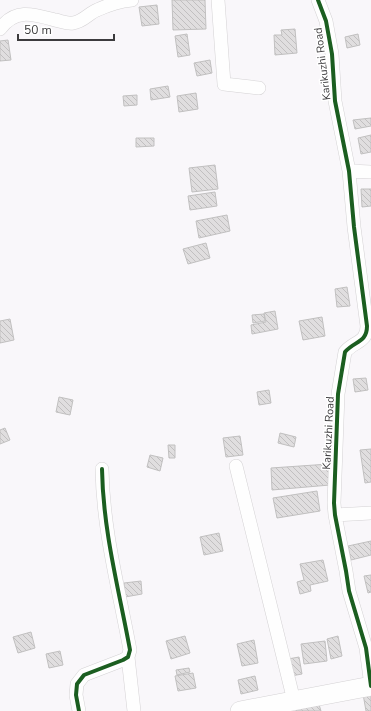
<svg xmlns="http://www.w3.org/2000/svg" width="371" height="711" viewBox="0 0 371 711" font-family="'Nunito Sans',sans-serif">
	<defs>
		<pattern id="building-back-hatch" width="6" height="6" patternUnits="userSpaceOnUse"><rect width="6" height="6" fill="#e0dedf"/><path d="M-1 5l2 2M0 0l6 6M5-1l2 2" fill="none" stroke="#c1bfc0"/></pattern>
	</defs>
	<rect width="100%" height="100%" fill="#f9f7fa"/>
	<path fill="url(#building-back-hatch)" stroke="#c1c0c0" d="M172,0h33l1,29 -33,1z
		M157,5l2,19 -17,2 -3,-19z
		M295,29l2,24 -22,2 -1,-20h8l-1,-5z
		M187,34l3,21 -12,2 -3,-21z
		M358,34l2,11 -13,3 -2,-11z
		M8,40l3,20 -11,1v-20z
		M210,60l2,13 -15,3 -3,-13z
		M168,86l2,11 -19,3 -1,-11z
		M196,93l2,16 -19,3 -2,-16z
		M137,95v10l-13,1 -1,-10z
		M371,118v8l-16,3 -2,-9z
		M371,135v17l-10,2 -3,-16z
		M136,138h18v8l-18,1z
		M215,165l3,24 -26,3 -3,-24z
		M361,189h10v17l-9,1z
		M215,192l2,14 -27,4 -2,-14z
		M227,215l3,16 -31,7 -3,-17z
		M206,243l4,15 -22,6 -5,-15z
		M347,287l3,19 -13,1 -2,-18z
		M275,311l3,18 -26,5 -1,-9 15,-3 -2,-9z
		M264,314l1,7 -12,2 -1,-8z
		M322,317l3,19 -22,4 -4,-19z
		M10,319l4,21 -14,3v-22z
		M366,378l2,12 -13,2 -2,-13z
		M269,390l2,13 -12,2 -2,-13z
		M59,397l14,3 -3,15 -14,-3z
		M5,428l5,12 -10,4v-14z
		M280,433l16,4 -2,10 -16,-4z
		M240,436l3,19 -17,2 -3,-19z
		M168,445h7v13h-6z
		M371,449v33l-6,1 -5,-33z
		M150,455l13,3 -3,13 -13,-4z
		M329,464l1,21 -58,5 -1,-22z
		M317,491l3,20 -43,7 -4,-20z
		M219,533l4,18 -19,4 -4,-18z
		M371,541v14l-20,5 -3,-14z
		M323,560l5,21 -18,4 1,6 -11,3 -3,-12 7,-2 -4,-16z
		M371,575v17l-3,1 -4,-17z
		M141,581l1,13 -17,3 -1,-14z
		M31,632l4,16 -17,5 -5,-16z
		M185,636l5,17 -19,6 -5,-18z
		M338,636l4,20 -11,3 -4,-20z
		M254,640l4,23 -16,3 -5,-22z
		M325,641l2,20 -23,3 -3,-20z
		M60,651l3,14 -14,3 -3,-14z
		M299,657l3,17 -11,2 -3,-17z
		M189,668l1,4 -13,3 -1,-5z
		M193,673l3,15 -18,3 -3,-15z
		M255,676l3,14 -17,4 -3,-14z
		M371,692v19h-5l-3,-17z
		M318,701l3,10h-25v-5z"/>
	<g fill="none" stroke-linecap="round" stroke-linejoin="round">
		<g stroke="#d4d2d4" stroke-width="14">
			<path id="street" d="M218,0l6,84 35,4
				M318,0l8,21 6,33 3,47 14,70 5,56 13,99c0,17 -13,15 -22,26l-7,42 -4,109 1,12 11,56 3,20 17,57 5,38
				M0,29c15,-21 33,-15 55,-9 6,1 12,4 18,3 10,-1 16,-10 24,-13 11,-5 24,-9 35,-10
				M349,171l22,1
				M236,466l58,235
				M335,515l36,-2
				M128,657l6,54
				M79,711l-3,-16 1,-11 7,-9 39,-15 5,-3 2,-7c-11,-60 -27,-119 -28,-181"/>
		</g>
		<g stroke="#d4d2d4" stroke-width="20">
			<path id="secondary" d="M240,711l131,-25"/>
		</g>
		<use href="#street" stroke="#fefefe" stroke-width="13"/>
		<use href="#secondary" stroke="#fefefe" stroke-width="19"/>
		<g stroke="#fff" stroke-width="6">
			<path id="cycleway" d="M318,0l8,21 6,33 3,47 14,70 5,56 13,99c0,17 -13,15 -22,26l-7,42 -4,109 1,12 11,56 3,20 17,57 5,38
				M79,711l-3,-16 1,-11 7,-9 39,-15 5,-3 2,-7c-11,-60 -27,-119 -28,-181"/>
		</g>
		<use href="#cycleway" stroke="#1b5e20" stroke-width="4"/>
	</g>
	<g text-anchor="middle" stroke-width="3" stroke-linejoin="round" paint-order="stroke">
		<g font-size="11" fill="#3c3b3d" stroke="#fff">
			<text transform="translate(322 64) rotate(-97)" y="4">Karikuzhi Road</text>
			<text transform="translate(328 433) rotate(-87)" y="4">Karikuzhi Road</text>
		</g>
	</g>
	<path d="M18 34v6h96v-6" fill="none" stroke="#3c3b3d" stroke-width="2"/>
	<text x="24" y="34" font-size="12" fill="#3c3b3d" stroke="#ffffff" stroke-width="3" paint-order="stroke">50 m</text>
</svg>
